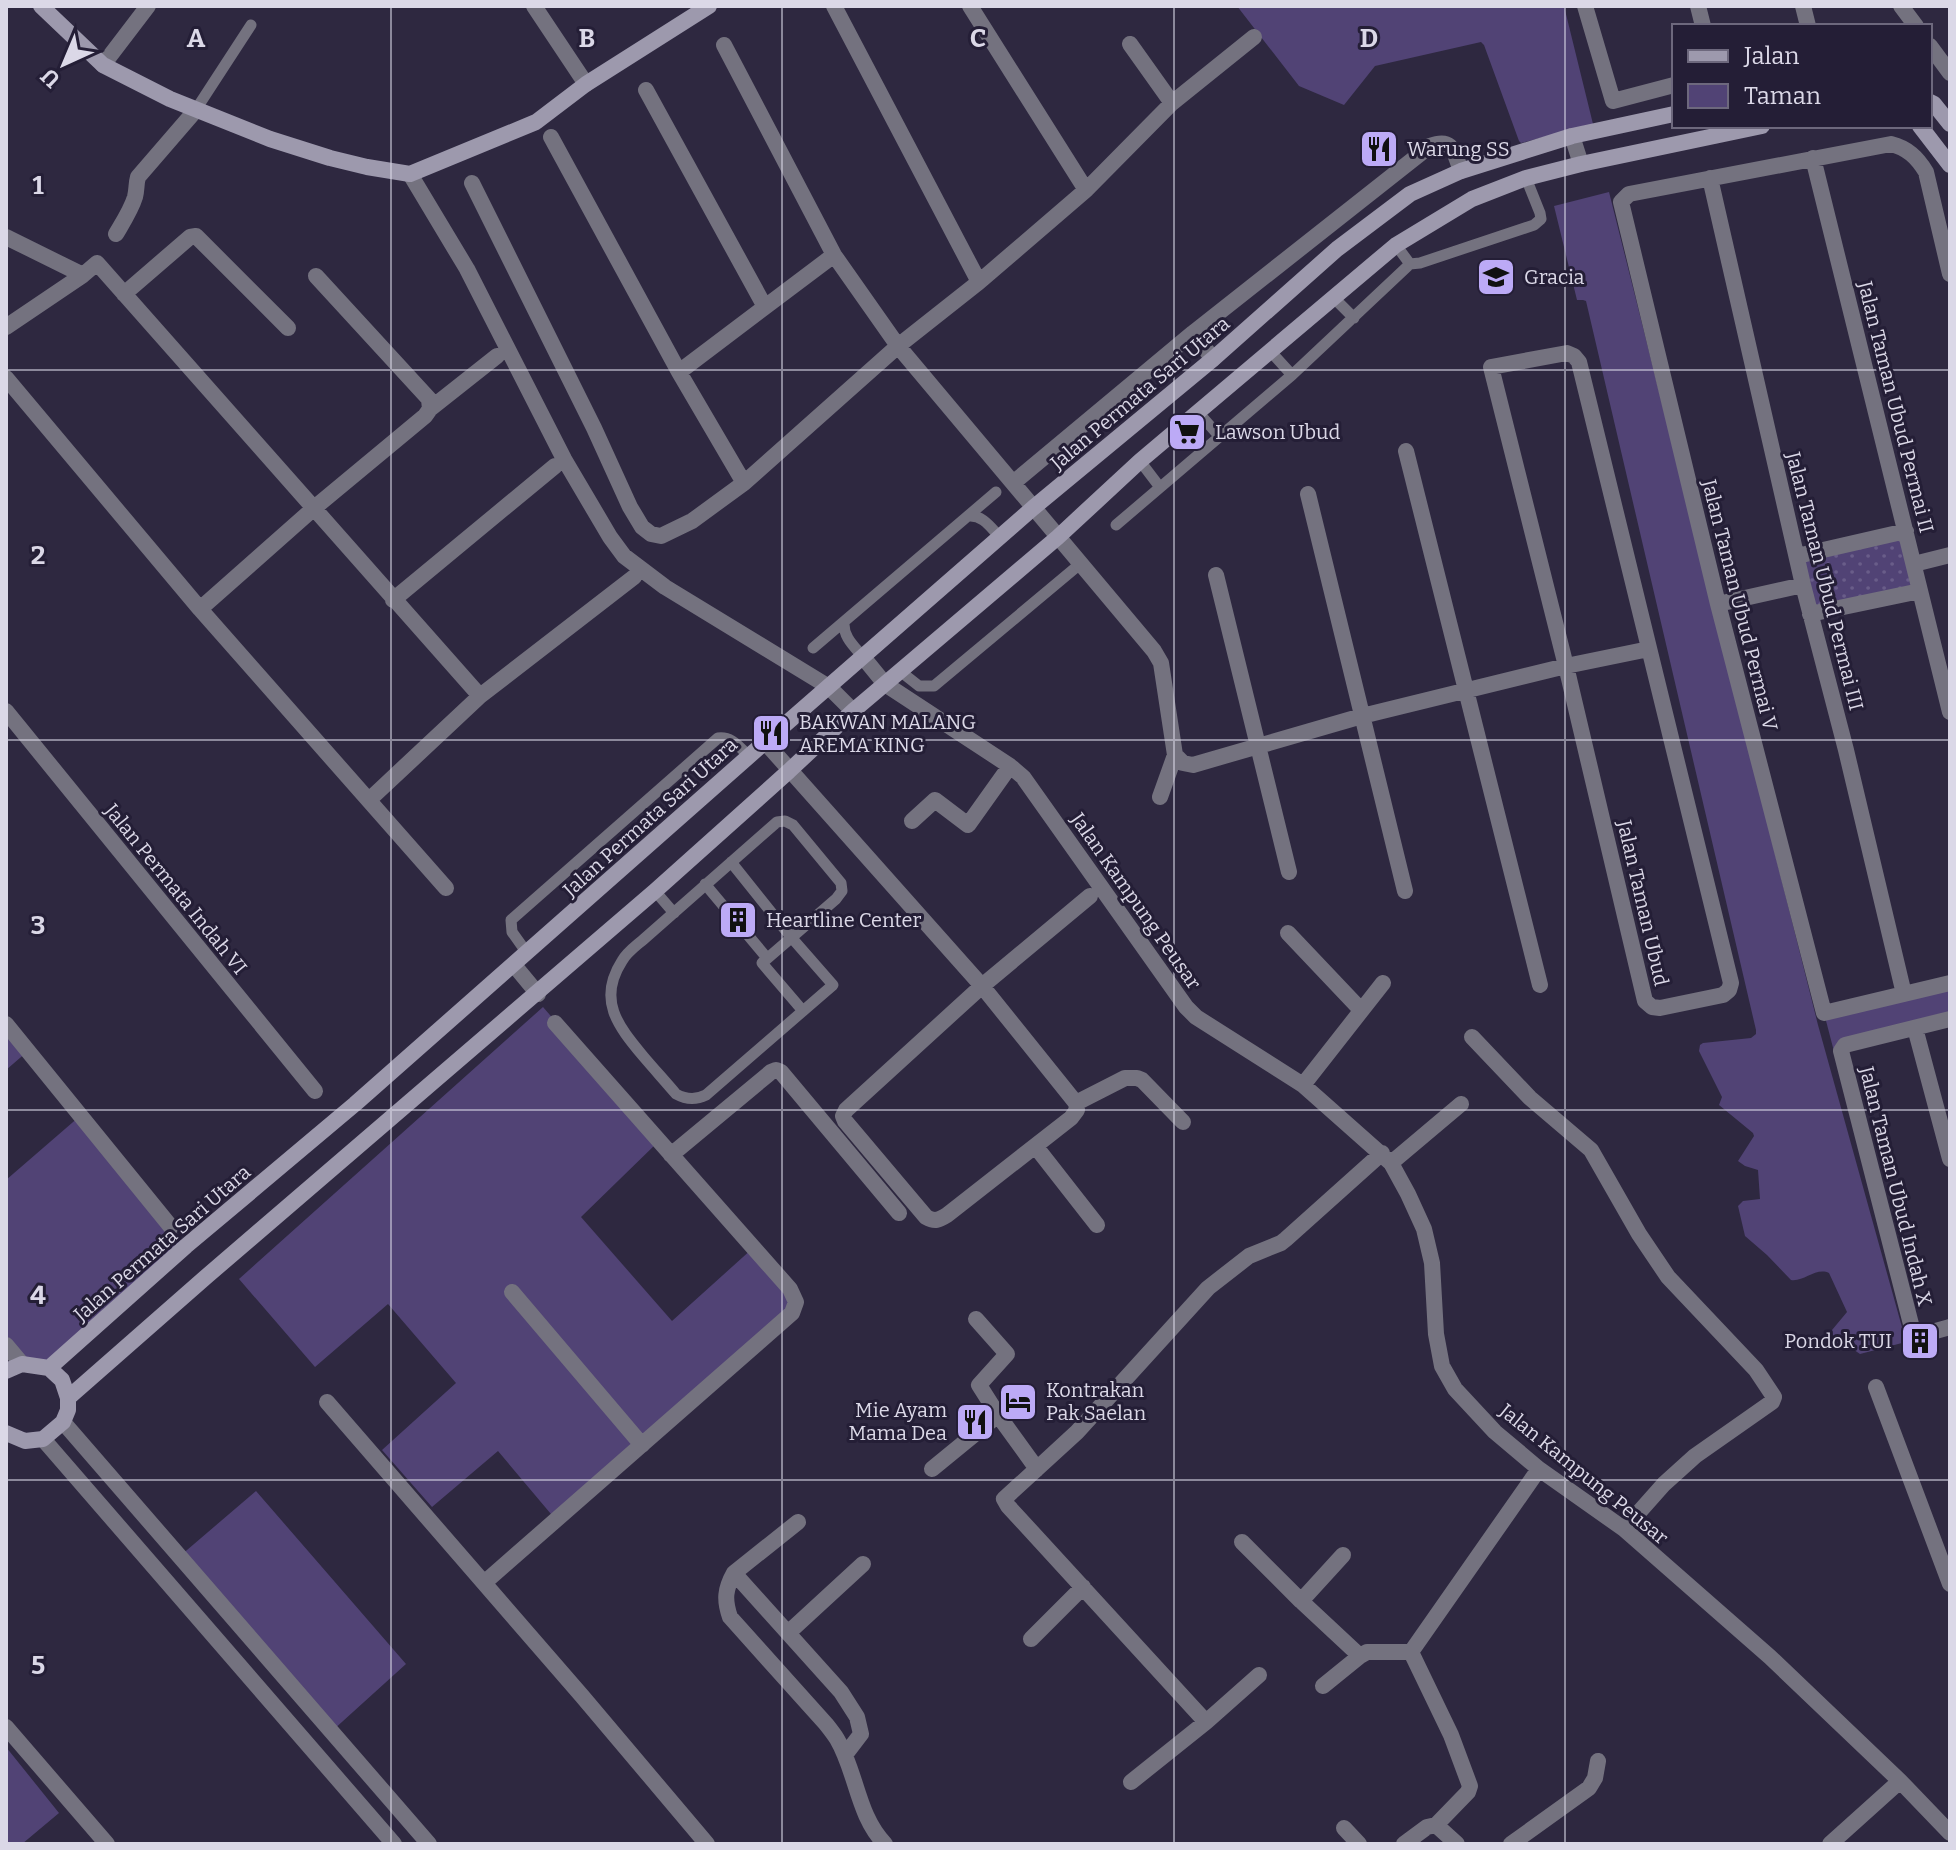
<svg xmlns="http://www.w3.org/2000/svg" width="1956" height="1850" viewBox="0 0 1956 1850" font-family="Bitter,serif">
	<defs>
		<pattern id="park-dots" width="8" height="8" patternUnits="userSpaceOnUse" patternTransform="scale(2)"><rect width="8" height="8" fill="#514375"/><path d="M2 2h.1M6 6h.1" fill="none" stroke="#695d89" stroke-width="1.8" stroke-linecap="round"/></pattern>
	</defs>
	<rect width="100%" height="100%" fill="#2e2840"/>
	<path fill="#514375" d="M1237,6h327l29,118 -72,19 -2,-2 -35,-96 -3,-3 -106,24 -31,39 -45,-19z
		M1609,192l209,833 87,313 -3,5 -42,11 -16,-11h-7l-4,-6 -1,-7 15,-18 -18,-39c-13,-6 -25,9 -38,7l-24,-25 -22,-19 -7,-30 5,-5 17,-2 -2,-29 -13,-4 -7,-5 16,-25 -1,-3 -34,-28 3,-8 -23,-46 1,-6 3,-2 48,-5 5,-4v-4l-170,-729 -3,-1h-6l-23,-94z
		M1950,984v36l-105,25 61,284 -82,-316z
		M543,1007l116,134 -78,76 91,104 81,-73 43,54 -240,218 -58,-69 -66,56 -50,-57 74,-67 -68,-79 -73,63 -76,-88z
		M6,1024l22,27 -22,19z
		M80,1116l106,130 -137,122 -27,-4 -16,-19v-165z
		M256,1491l150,173 -74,67 -152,-175z
		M6,1747l53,66 -37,31h-16z"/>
	<path fill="url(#park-dots)" d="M1906,531l14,60 -110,23 -13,-58z"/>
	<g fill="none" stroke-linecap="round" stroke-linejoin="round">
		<path stroke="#74727f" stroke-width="11" d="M195,111l56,-86
			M1396,245l14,19 10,-1 114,-38 7,-6 -1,-6 -14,-35
			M1334,298l20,20
			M1271,352l21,23
			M1198,412l21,24
			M1140,461l19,25
			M969,516c14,-1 22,12 31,21
			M1116,525l176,-150 118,-111
			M844,622c-1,15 10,24 19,35
			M813,648l183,-156
			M900,671l19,15h15l146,-122
			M731,862l60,75 42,48 -127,110c-10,5 -21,4 -30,-1 -11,-13 -22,-25 -33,-38 -25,-30 -46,-56 -21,-95 5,-9 14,-15 22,-22l133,-117 8,-1 8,4 48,58 1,8 -6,8 -74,64 41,48
			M705,884l62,74
			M655,891l19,22
			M527,953l-15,-21 -1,-12 207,-182c14,-2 22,10 31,18"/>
		<path stroke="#74727f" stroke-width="16" d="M534,6l52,78
			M834,6l145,276
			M970,6l116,184
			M1585,6l28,95 61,-16
			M1698,6l5,20
			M1803,6l5,20
			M1901,6l15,20
			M1130,44l42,59
			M724,45l110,210 64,91 256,305 7,12 14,92 8,8 10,2 169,-49 204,-50 83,-17
			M1930,46l20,27
			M103,65l45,-59
			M646,90l119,217
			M1572,136l9,28
			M551,137l128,235 65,111
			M1813,158l137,554
			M410,174l57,95 97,190 46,78 14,19 41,31 164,100 24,24
			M1710,178l93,407 43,165 58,244
			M472,183l122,245 36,79 12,20 9,7 10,2 31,-15 52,-38 154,-137 81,-64 107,-92 86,-87 82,-66
			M116,234c7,-12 15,-24 19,-37 2,-8 1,-13 3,-20l57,-66
			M6,237l77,38
			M1950,274l-24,-102c-9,-15 -19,-24 -35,-28l-262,50 -8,8 97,402 106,409 126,-30
			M124,294l66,-57 6,-1 92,92
			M6,327l77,-52 14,-12 383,433
			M1193,333l20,26
			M1567,353l7,3 5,6 152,621 -2,7 -6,5 -63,13 -8,-1 -7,-6 -79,-335 -75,-299z
			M679,372l155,-117
			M6,378l194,231 246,279
			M430,409l67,-53
			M1406,451l134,534
			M1013,483l180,-150 237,-187c23,-9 24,6 31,25
			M1308,494l97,397
			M1797,556l109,-25
			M1914,564l36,-9
			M1216,575l73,297
			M393,600l162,-134
			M1718,604l85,-19
			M200,609l113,-100 112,-93 5,-7 -1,-10 -113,-123
			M1810,614l110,-23
			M863,657l22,27 125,82 13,11 163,230 10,10 107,68 88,78 17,31 16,35 8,34 4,71 6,32 13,23 40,43 44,37 85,60 146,128 130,124 50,52
			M6,711l309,380
			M765,742l217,244 94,117 1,7 -6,8 -124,97c-8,5 -12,7 -21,2l-81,-96 -2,-5 3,-6 136,-124 108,-90
			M1160,797l15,-42
			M369,800l111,-104 154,-119
			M912,821l23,-21 33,25 42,-59
			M1288,933l73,77
			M514,965l24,29
			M1950,1019l-105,26 -4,6 71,277 4,6 5,1 29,-8
			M6,1024l165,203
			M1915,1028l35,131
			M1472,1037l58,61 61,52 48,84 29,43 88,93 18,27 -2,5 -77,54 -31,28 -40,45
			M1303,1085l80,-102
			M1076,1103l49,-25h12l5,2 41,42
			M1036,1147l61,78
			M671,1155l100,-83 5,-2 5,2 118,141
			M1391,1163l70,-59
			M512,1292l130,153
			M6,1345l16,19
			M1876,1387l74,197
			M327,1402l255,294 125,148
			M998,1415l39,54
			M63,1422l366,422
			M43,1439l351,405
			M932,1469l66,-54 -19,-30 28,-31 -31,-35
			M798,1522l-64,51c-9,16 -10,27 -4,44l96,107c4,5 8,10 11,15 20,34 20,76 48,105
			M1242,1542l59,59
			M1343,1555l-42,46 59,55 7,-4h44l128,-183
			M734,1573l107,119 16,25 4,17 -16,21
			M484,1583l308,-270 4,-11 -6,-13 -235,-266
			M788,1633l75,-69
			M1031,1639l52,-52
			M1411,1652l40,83 19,51 -2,6 -32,33
			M1323,1686l37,-30
			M1206,1722l-198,-216 -4,-7 73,-67 131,-144 41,-32 32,-13 5,-4 96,-86
			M6,1727l101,117
			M1131,1782l75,-60 53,-47
			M1344,1828l15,16
			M1404,1844l23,-17 9,-2 21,19
			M1511,1844l78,-56 6,-10 3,-17
			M1830,1844l70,-63"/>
		<path stroke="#9d99ad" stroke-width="16" d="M41,6l62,59 67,34 100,40 60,19 37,9 43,7 126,-52 50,-38 123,-78
			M1930,102l4,2 16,20
			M1920,126l30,39
			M49,1368l137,-122 169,-142 410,-362 268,-234 180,-149 124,-110 73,-55 51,-23 111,-35 102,-22
			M6,1371l16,-7 27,4 13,12 6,18v12l-5,12 -20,17 -18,2 -19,-8
			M68,1398l139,-122 448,-385 134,-120 64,-60 205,-174 82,-76 256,-216 76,-46 54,-21 55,-14 181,-38"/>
	</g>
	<path fill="none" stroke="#dbd8e7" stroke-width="2" stroke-opacity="0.55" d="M391,6v1838M782,6v1838M1174,6v1838M1565,6v1838M6,370h1944M6,740h1944M6,1110h1944M6,1480h1944"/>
	<defs>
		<g id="restaurant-square" transform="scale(2)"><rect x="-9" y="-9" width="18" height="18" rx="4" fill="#bcaaf6" stroke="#241e36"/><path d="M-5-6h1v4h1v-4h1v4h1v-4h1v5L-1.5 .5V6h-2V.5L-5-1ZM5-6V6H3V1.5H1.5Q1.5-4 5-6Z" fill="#111"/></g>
		<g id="school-square" transform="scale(2)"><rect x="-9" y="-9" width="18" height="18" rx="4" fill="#bcaaf6" stroke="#241e36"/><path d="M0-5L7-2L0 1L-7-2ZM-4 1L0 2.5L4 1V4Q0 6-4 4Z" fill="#111"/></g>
		<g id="supermarket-square" transform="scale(2)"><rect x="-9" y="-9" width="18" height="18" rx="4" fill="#bcaaf6" stroke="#241e36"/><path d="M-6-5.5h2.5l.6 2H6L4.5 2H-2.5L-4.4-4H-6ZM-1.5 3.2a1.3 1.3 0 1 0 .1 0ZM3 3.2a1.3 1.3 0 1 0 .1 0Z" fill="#111"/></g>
		<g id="building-square" transform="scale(2)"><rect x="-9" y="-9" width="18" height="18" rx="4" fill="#bcaaf6" stroke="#241e36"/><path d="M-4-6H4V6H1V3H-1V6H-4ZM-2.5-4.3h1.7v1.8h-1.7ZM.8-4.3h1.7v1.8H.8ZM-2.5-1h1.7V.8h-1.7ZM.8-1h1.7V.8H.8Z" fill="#111"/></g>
		<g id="hotel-square" transform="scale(2)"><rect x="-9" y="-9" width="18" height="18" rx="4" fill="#bcaaf6" stroke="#241e36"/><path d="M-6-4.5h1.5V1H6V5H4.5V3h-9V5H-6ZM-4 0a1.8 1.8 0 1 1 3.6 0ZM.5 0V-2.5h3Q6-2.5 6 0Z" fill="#111"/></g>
	</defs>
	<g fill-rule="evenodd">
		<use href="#restaurant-square" x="1379" y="149"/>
		<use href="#school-square" x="1496" y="277"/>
		<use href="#supermarket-square" x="1187" y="432"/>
		<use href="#restaurant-square" x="771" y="733"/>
		<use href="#building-square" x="738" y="920"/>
		<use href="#building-square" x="1920" y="1341"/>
		<use href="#hotel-square" x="1018" y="1402"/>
		<use href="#restaurant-square" x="975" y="1422"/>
	</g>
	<g text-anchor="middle" stroke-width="6" stroke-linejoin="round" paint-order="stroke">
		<g font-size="20" fill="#dbd8e7" stroke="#241e36" text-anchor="start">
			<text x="1407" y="156">Warung SS</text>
			<text x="1524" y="284">Gracia</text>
			<text x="1215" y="439">Lawson Ubud</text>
			<text x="799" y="729">BAKWAN MALANG<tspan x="799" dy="23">AREMA KING</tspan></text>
			<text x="766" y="927">Heartline Center</text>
			<text x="1892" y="1348" text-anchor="end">Pondok TUI</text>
			<text x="1046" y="1397">Kontrakan<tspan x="1046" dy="23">Pak Saelan</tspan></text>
			<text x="947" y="1417" text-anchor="end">Mie Ayam<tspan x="947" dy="23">Mama Dea</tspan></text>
		</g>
		<g font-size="20" fill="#dbd8e7" stroke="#241e36">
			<text transform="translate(1140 393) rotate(-40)" y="7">Jalan Permata Sari Utara</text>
			<text transform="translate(1896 407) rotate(76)" y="7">Jalan Taman Ubud Permai II</text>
			<text transform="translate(1825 581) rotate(76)" y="7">Jalan Taman Ubud Permai III</text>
			<text transform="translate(1740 605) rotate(76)" y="7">Jalan Taman Ubud Permai V</text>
			<text transform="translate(650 817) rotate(-42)" y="7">Jalan Permata Sari Utara</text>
			<text transform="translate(176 889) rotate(51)" y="7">Jalan Permata Indah VI</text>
			<text transform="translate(1136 901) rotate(55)" y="7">Jalan Kampung Peusar</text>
			<text transform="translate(1643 903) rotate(77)" y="7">Jalan Taman Ubud</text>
			<text transform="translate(1896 1186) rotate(76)" y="7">Jalan Taman Ubud Indah X</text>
			<text transform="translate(162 1243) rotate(-41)" y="7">Jalan Permata Sari Utara</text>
			<text transform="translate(1584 1474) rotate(39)" y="7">Jalan Kampung Peusar</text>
		</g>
	</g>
	<g font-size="26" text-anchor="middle" font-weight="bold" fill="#dbd8e7" stroke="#241e36" stroke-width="6" stroke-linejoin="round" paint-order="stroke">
		<text x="196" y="47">A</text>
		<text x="587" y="47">B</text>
		<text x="978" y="47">C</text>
		<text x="1369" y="47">D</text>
		<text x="38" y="194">1</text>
		<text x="38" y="564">2</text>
		<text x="38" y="934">3</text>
		<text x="38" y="1304">4</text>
		<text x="38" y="1674">5</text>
	</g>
	<rect width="1956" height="1850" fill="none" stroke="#dbd8e7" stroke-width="16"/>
	<rect x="1672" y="24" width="260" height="104" fill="#241e36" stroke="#6d687d" stroke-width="2"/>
	<rect x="1688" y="50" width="40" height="12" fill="#9d99ad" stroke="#6d687d" stroke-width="2"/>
	<text x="1744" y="64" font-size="24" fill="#dbd8e7">Jalan</text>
	<rect x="1688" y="84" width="40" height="24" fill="#514375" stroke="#6d687d" stroke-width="2"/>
	<text x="1744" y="104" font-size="24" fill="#dbd8e7">Taman</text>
	<g transform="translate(64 64) rotate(224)" stroke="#241e36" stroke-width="6" paint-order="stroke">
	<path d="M0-6L14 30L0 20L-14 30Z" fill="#dbd8e7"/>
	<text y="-12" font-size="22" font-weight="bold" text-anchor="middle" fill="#dbd8e7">U</text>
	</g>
</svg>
